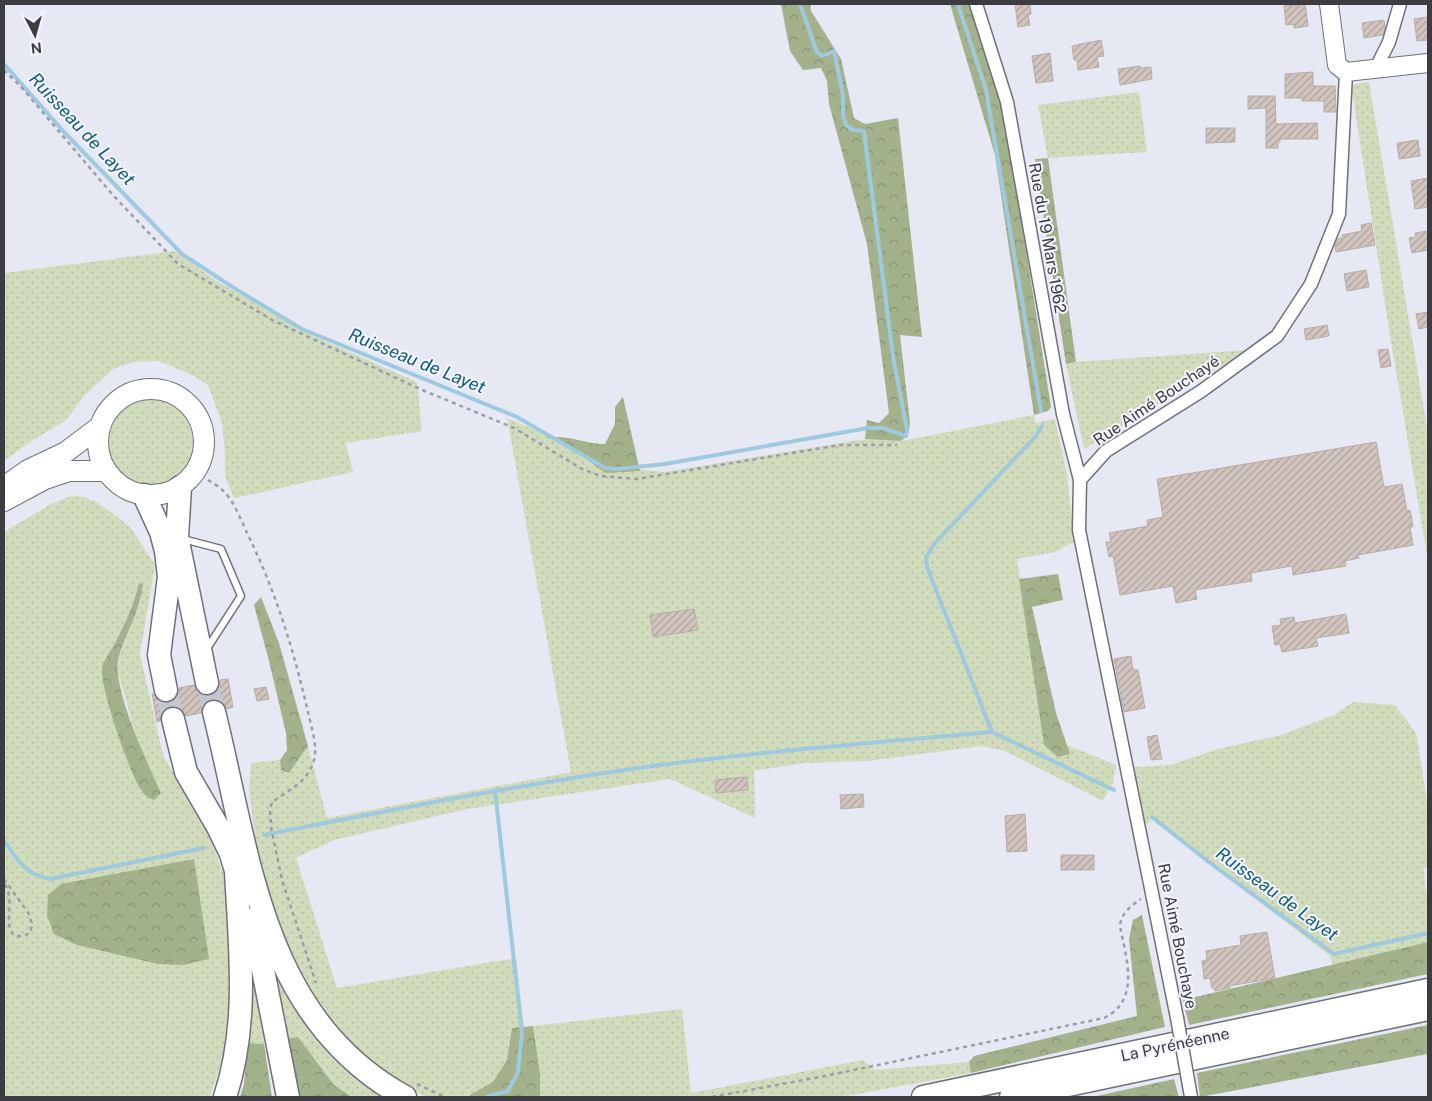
<svg xmlns="http://www.w3.org/2000/svg" width="1432" height="1101" viewBox="0 0 1432 1101" font-family="'Public Sans',sans-serif">
	<defs>
		<pattern id="grass-dots" width="8" height="8" patternUnits="userSpaceOnUse" patternTransform="scale(1.25)"><rect width="8" height="8" fill="#d1dcbc"/><path d="M2 2h.1M6 6h.1" fill="none" stroke="#b4bea3" stroke-width="1.8" stroke-linecap="round"/></pattern>
		<pattern id="forest-crowns" width="20" height="18" patternUnits="userSpaceOnUse" patternTransform="scale(1.25)"><rect width="20" height="18" fill="#a4b28c"/><path d="M2 6a3 3 0 1 1 6 0M12 15a3 3 0 1 1 6 0" fill="none" stroke="#879274"/></pattern>
		<pattern id="building-hatch" width="6" height="6" patternUnits="userSpaceOnUse" patternTransform="scale(1.25)"><rect width="6" height="6" fill="#d2c5bf"/><path d="M-1 1l2-2M0 6l6-6M5 7l2-2" fill="none" stroke="#aca19d"/></pattern>
	</defs>
	<rect width="100%" height="100%" fill="#e6e8f4"/>
	<path fill="url(#grass-dots)" fill-rule="evenodd" d="M1369,82l59,351v128l-38,-226 -39,-250z
		M1139,92l8,60 -99,6 -10,-53z
		M175,251l40,29 87,51 115,51 5,49 -76,12 7,29 -119,26 -9,-22v-21l-3,-32 -14,-38 -14,-9 -35,-15 -26,1 -20,7 -29,27 -18,24 -36,22 -26,19v-188z
		M1248,350l-164,99 -18,-85 10,-2z
		M107 442a43 43 0 1 1 86 0a43 43 0 1 1-86 0Z
		M1034,415l2,8 19,-4 12,55 7,68 -19,10 -38,7 27,186 26,9 -3,-9 49,20 -3,18 -10,18 -98,-50 -23,-5 -115,15 -64,2 -49,8 1,47 -85,-39 -203,30 -133,31 -38,18 41,130 179,-30 8,69 -12,1 -5,32 -14,23 -23,12 1,2h-45l-25,-14 -47,-34 -37,-43 -31,-54 -29,-95 -8,-70 2,-24 29,-3 1,10 8,3 19,-27 19,72 244,-46 -64,-354 46,19 40,28 71,7 201,-33 36,2z
		M71,496l13,1 14,6 17,12 16,13 24,37 -15,89 23,101 44,76 18,46 7,82 -8,96 -14,42h-206v-565l47,-28zM139,583l2,17 -22,57 -1,15 20,71 23,50 -59,-126c15,-27 29,-54 37,-84z
		M1353,702l42,3 21,28 12,73v63l-4,-2 1,20 3,9v46l-95,23 -3,-9 -179,-137 -5,7 -13,-59 37,-2 48,-16 63,-14 53,-20z
		M281,974l114,123h-43l-18,-12 -36,-47 -12,1 -10,-63z
		M255,977l9,67 -17,-1 2,-65z
		M682,1009l9,84 172,-33 11,10 95,-8 2,11 -130,24h-301v-24l-7,-47z"/>
	<path fill="url(#forest-crowns)" d="M781,4h29l1,7 30,48 13,59 11,6 33,-6 24,219 -22,-2 10,88 -2,12 -7,6 -36,-2 2,-19 12,3 10,-10 -22,-169 -38,-140 -2,-23 -6,-13 -18,2 -13,-19z
		M950,4h22l31,101 48,302 -3,4 -14,4 -39,-260z
		M1048,158l28,204 -10,2 -31,-205z
		M623,397l17,74 -34,2 -53,-36c18,-1 34,7 52,7l10,-20v-17z
		M1058,574l5,26 -31,7 24,106 14,41 -12,3 -14,-12 -25,-166z
		M139,583l4,1c-3,27 -16,47 -24,72 -9,29 29,108 42,137l-7,7c-5,-2 -9,-4 -12,-9 -12,-15 -43,-106 -40,-124 2,-8 9,-16 13,-24 10,-19 19,-39 24,-60z
		M261,597l18,46 29,103 -19,27 -8,-3 -1,-10 7,-10 -1,-17 -17,-72 -15,-56z
		M194,859l15,100 -26,6 -25,-1 -81,-19 -23,-11 -7,-19 1,-20 13,-11z
		M1142,915l23,112 -194,46 -2,-11 5,-6 163,-40 -8,-77 4,-19z
		M1428,942v32l-239,51 -6,-25z
		M1428,1025v29l-228,43 -3,-24z
		M533,1026l7,47v24h-69l-1,-2 23,-13 14,-22 5,-32z
		M298,1037l36,48 18,12h-54l-12,-58z
		M247,1043l17,1 8,53h-32l4,-13z
		M1174,1079l5,18h-87z"/>
	<g fill="none" stroke-linecap="round" stroke-linejoin="round">
		<path stroke="#9fc9df" stroke-width="4" d="M958,4l28,86 55,321
			M4,64l60,68 118,122 55,36 65,39 215,88 88,51 12,1 48,-5 203,-36h15l23,8 1,-6 -14,-74 -29,-225 -11,-1 -7,-5 -3,-10v-20l-9,-44 -12,5 -5,-4 -17,-48
			M992,732l-65,-165 -1,-10 9,-14 100,-106 7,-11
			M992,732l122,58
			M1152,817l58,46 124,91 94,-21
			M264,835c122,-24 244,-48 367,-66 120,-17 240,-26 361,-37
			M4,841c16,21 19,32 46,38l154,-31
			M486,1097l22,-6 10,-19 4,-39 -27,-243"/>
	</g>
	<path fill="url(#building-hatch)" stroke="#b8aca6" d="M1015,4h15l1,10 -3,1 2,10 -12,2z
		M1305,4l3,22 -14,2v-4l-8,1 -2,-19z
		M1428,17v23l-11,1 -3,-22z
		M1384,20l1,8 -2,7 -19,3 -2,-15z
		M1101,40l3,16 -7,1 2,10 -21,3 -1,-10h-3l-2,-14z
		M1050,53l3,28 -17,2 -4,-27z
		M1140,66l1,2 10,-1 1,12 -32,6 -2,-16z
		M1313,72v14h22l1,26h-12v-11h-22v-3h-17v-24z
		M1248,96h27l1,28 41,-1 1,16h-38v3h-2v6h-12v-40l-18,1z
		M1206,128h29v14l-29,1z
		M1418,140l2,16 -21,3 -2,-16z
		M1428,178v29l-13,2 -4,-28z
		M1371,223l4,22 -39,7 -1,-7 3,-6 5,-2 -1,-2 20,-4 -1,-6z
		M1428,231v19l-16,3 -3,-15 7,-1 -1,-4z
		M1366,270l3,17 -22,4 -3,-17z
		M1428,312v15l-9,2 -3,-15z
		M1327,325l2,11 -23,4 -2,-11z
		M1388,349l3,17 -10,2 -3,-18z
		M1376,442l8,45 18,-3 5,27 3,-1 3,17h-3l3,18 -55,10 1,3 -14,3 1,5 -53,9 -1,-9 -41,7 1,8 -57,9 2,9 -21,4 -3,-17 -53,9 -7,-39 -4,1 -3,-15h5l-2,-9 39,-7 -1,-6 16,-3 -6,-38z
		M694,609l4,21 -45,7 -3,-22z
		M1346,614l3,19 -33,5 2,8 -36,6 -2,-8 -5,1 -3,-19 9,-1 -1,-6 14,-2 1,6z
		M1131,656l2,14h5l7,38 -21,4 -10,-53z
		M228,679l5,28 -6,2 -4,-6 -6,-4h-5l-7,4 -3,5 -1,5 -15,3 -4,-6 -6,-4h-6l-6,4 -3,5 -1,6 -3,1 -5,-29 9,9 7,1 7,-4 4,-5v-6l15,-3 4,7 5,4h6l7,-4 4,-5v-7z
		M266,687l3,12 -12,2 -3,-12z
		M1157,735l5,24 -11,1 -4,-23z
		M747,777l1,13 -32,3 -1,-13z
		M863,794l1,13 -23,2 -1,-14z
		M1025,814l2,37 -20,1 -2,-36z
		M1061,855h33v15h-33z
		M1267,932l8,46 -46,8 1,2 -15,3 -1,-3h-2l-2,-10 -6,1 -1,-10 -1,-8 5,-1 -1,-9 35,-6 -1,-9z"/>
	<g fill="none" stroke-linecap="round" stroke-linejoin="round">
		<path stroke="#c4c6d0" stroke-width="22" stroke-dasharray="22 11" stroke-linecap="butt" d="M207,683l7,29
			M166,690l7,29"/>
		<g stroke="#6f707b" stroke-width="9">
			<path id="lane" d="M183,539l38,10 20,47 -35,54"/>
		</g>
		<g stroke="#6f707b" stroke-width="15">
			<path id="street" d="M976,4l31,98 56,312 17,66
				M1376,68l13,-26 11,-38
				M1177,1018l-98,-488 1,-50 26,-29 94,-59 77,-56 34,-52 28,-70 7,-142"/>
		</g>
		<g stroke="#6f707b" stroke-width="20">
			<path id="secondary" d="M1329,4l8,61 9,7 82,-9"/>
		</g>
		<g stroke="#6f707b" stroke-width="22">
			<path id="primary" d="M98 442a53 53 0 1 1 106 0a53 53 0 1 1-106 0Z
				M4,487l24,-17 38,-18 33,-25
				M4,501l41,-22 24,-8h36"/>
		</g>
		<g stroke="#6f707b" stroke-width="25">
			<path id="highway" d="M180,487l-3,50 30,146
				M144,495l17,37 5,19 3,26 -10,78 7,35
				M214,712c36,144 47,306 191,385
				M173,719l13,53 32,55 13,27 9,30
				M253,919l35,178
				M225,1097c24,-73 15,-149 11,-225
				M923,1097l505,-107
				M1011,1097l417,-88"/>
		</g>
		<path stroke="#9c9da6" stroke-width="2.5" stroke-dasharray="4 4" stroke-linecap="butt" d="M4,70l19,19 89,105 66,70 96,57 146,68 94,39 68,41 19,7 36,3 203,-34h57
			M194,472c13,8 28,14 36,27 7,10 12,23 17,34 28,56 47,118 61,179 3,14 10,35 6,48 -6,22 -25,30 -42,42l-2,9 1,16 11,53 34,103
			M4,879l25,35 3,11 -2,8c-30,14 -18,-23 -21,-37 -1,-5 -3,-10 -5,-15
			M417,1084l28,13
			M712,1097l113,-21 279,-58c37,-18 22,-60 16,-92 1,-13 11,-20 21,-27"/>
		<use href="#lane" stroke="#fff" stroke-width="6"/>
		<use href="#street" stroke="#fff" stroke-width="12"/>
		<use href="#secondary" stroke="#fff" stroke-width="18"/>
		<use href="#primary" stroke="#fff" stroke-width="20"/>
		<use href="#highway" stroke="#fff" stroke-width="22"/>
		<g stroke="#6f707b" stroke-width="15" stroke-linecap="butt">
			<path id="street-bridge" d="M1177,1018l14,79"/>
		</g>
		<use href="#street-bridge" stroke="#fff" stroke-width="12"/>
	</g>
	<g text-anchor="middle" stroke-width="4" stroke-linejoin="round" paint-order="stroke">
		<g font-size="16" fill="#3c3c41" stroke="#f4f5ff">
			<text transform="translate(1048 238) rotate(80)" y="6">Rue du 19 Mars 1962</text>
			<text transform="translate(1156 400) rotate(-34)" y="6">Rue Aimé Bouchayé</text>
			<text transform="translate(1178 936) rotate(79)" y="6">Rue Aimé Bouchaye</text>
			<text transform="translate(1175 1044) rotate(-12)" y="6">La Pyrénéenne</text>
		</g>
		<g font-size="18" font-style="italic" fill="#115c7a" stroke="#f4f5ff">
			<text transform="translate(82 129) rotate(47)" y="6">Ruisseau de Layet</text>
			<text transform="translate(417 361) rotate(22)" y="6">Ruisseau de Layet</text>
			<text transform="translate(1277 894) rotate(36)" y="6">Ruisseau de Layet</text>
		</g>
	</g>
	<rect width="1432" height="1101" fill="none" stroke="#3c3c41" stroke-width="10"/>
	<g transform="translate(35 35) rotate(174)" stroke="#f4f5ff" stroke-width="4" paint-order="stroke">
	<path d="M0-4L9 19L0 12L-9 19Z" fill="#3c3c41"/>
	<text y="-8" font-size="14" font-weight="bold" text-anchor="middle" fill="#3c3c41">N</text>
	</g>
</svg>
